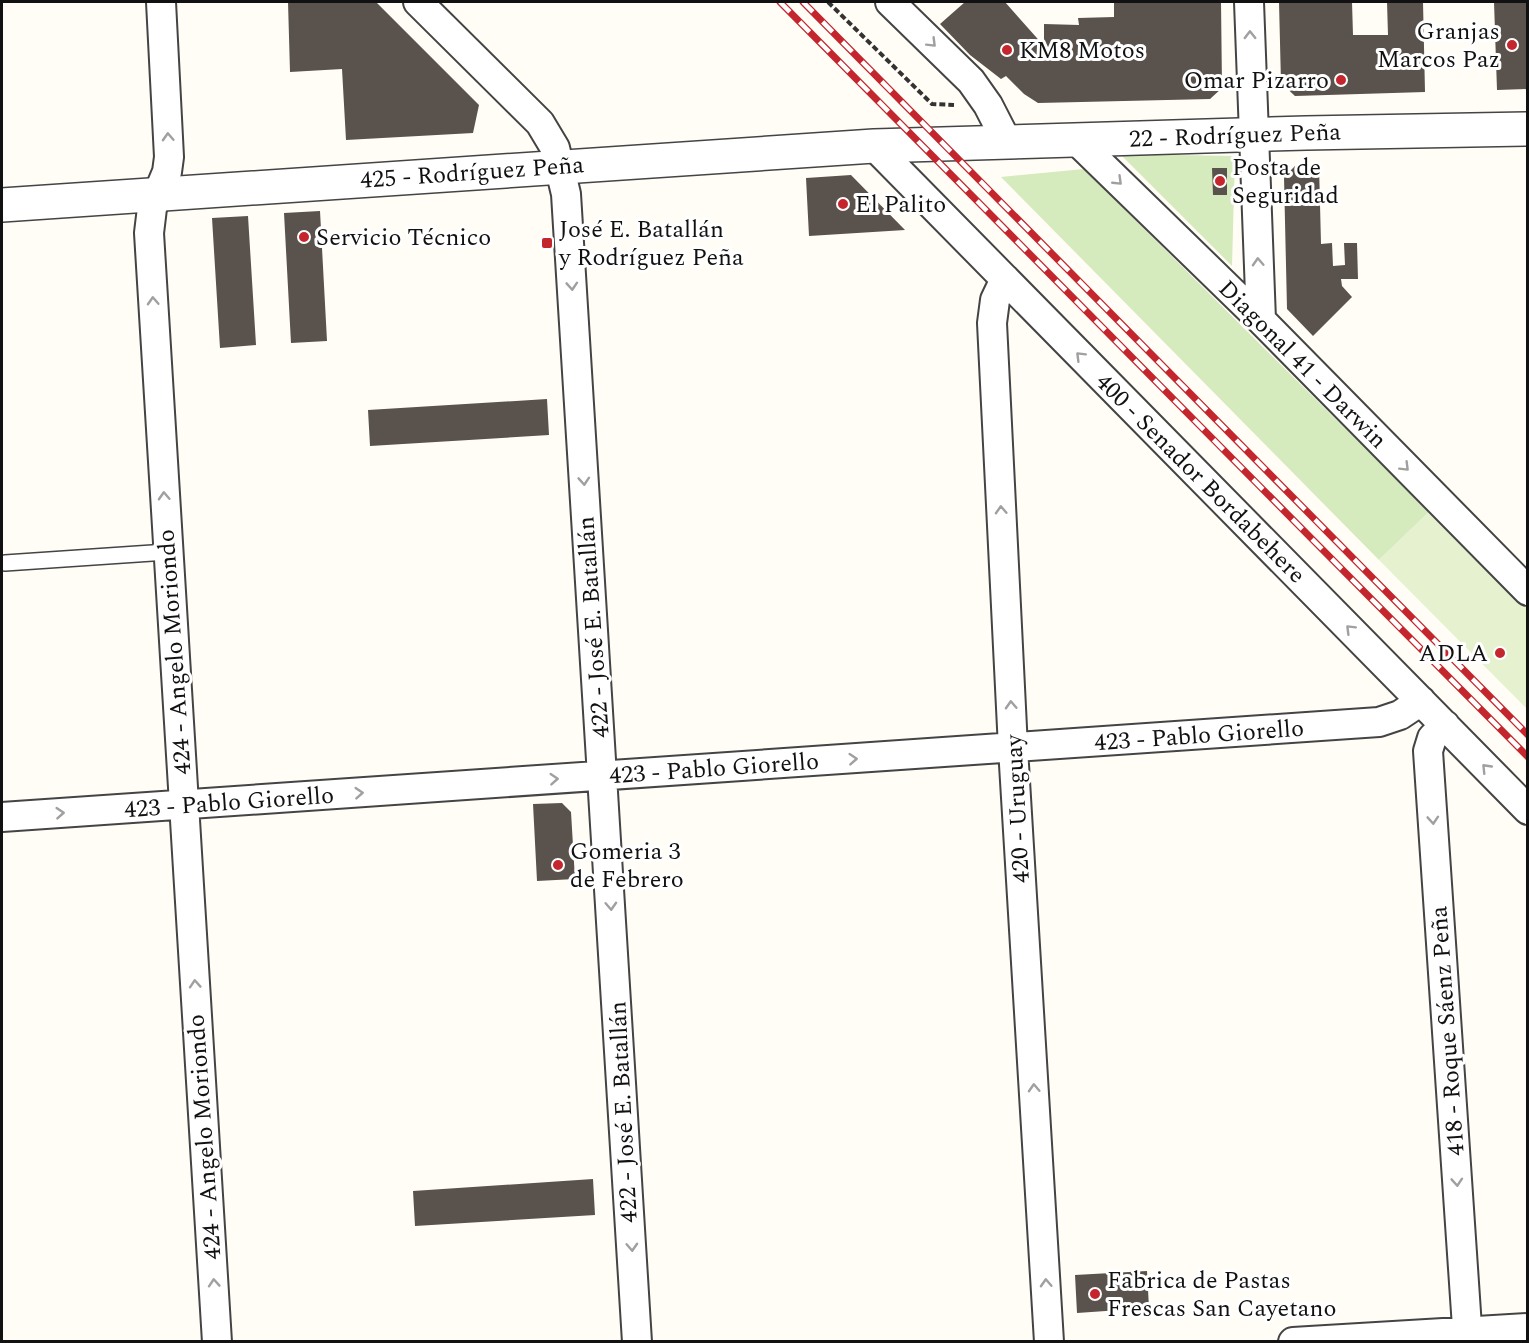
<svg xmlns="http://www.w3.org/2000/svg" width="1529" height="1343" viewBox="0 0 1529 1343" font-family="Spectral,serif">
	<rect width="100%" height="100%" fill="#fffdf5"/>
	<path fill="#d5ebbd" d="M1120,154l115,2 -3,110z
		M1084,169l345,343 -50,48 -378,-383z"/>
	<path fill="#e6f2cf" d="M1429,512l98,96v101l-148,-149z"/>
	<path fill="#5a524d" d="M288,2h88l103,103 -6,28 -127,7 -4,-71 -52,3z
		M965,2h40l39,44v-22l35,1 -1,-7 36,-1v-15h107l1,86 -12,11 -172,4 -14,-9 -18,-18 -5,3 -31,-24 -30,-31z
		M1279,2h73l1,33h35l-1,-33h36l2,90 -130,4 -14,-13z
		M1494,2h34v87l-31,1z
		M1319,165l2,79 11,-1 1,23 12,-1 -1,-22h13l1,36h-17l1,7 10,11 -39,39 -26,-27 -3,-132 11,-11z
		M1212,168h15v27h-14z
		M851,175l54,55 -96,6 -3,-58z
		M320,211l7,130 -36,2 -7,-130z
		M248,216l8,129 -36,3 -8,-130z
		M547,399l2,36 -179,11 -2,-36z
		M562,803l9,9 4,67 -38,2 -4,-77z
		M593,1179l2,36 -180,11 -2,-35z
		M1147,1271l2,37 -72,5 -2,-38z"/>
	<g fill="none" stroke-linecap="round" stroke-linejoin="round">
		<g stroke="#444" stroke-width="18">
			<path id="service" d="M5,563l162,-11"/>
		</g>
		<g stroke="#444" stroke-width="32">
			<path id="minor" d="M161,2l8,155 -2,15 -15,36 -3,25 68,1109
				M418,2l122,121 15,25 11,46 71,1148
				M890,2l81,79 17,24 19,37
				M1249,2l12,318
				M1076,140l185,180 267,271
				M874,146l654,664
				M1005,279l-10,21 -3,23 21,425 36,594
				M1445,725l-13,13 -4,13 40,591
				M2,817l1377,-95 21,-7 21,-14
				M1293,1342l235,-14"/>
		</g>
		<g stroke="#444" stroke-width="36">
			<path id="tertiary" d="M2,205l872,-59 432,-13 222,-4"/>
		</g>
		<path stroke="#333" stroke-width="4" stroke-dasharray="6 3" stroke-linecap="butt" d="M828,2l104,102 22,1"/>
		<use href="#service" stroke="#fff" stroke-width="15"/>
		<use href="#minor" stroke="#fff" stroke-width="28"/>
		<use href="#tertiary" stroke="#fff" stroke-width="33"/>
		<g stroke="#c4262e" stroke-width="7">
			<path id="rail" d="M780,2l748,755
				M803,2l725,733"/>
		</g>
		<use href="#rail" stroke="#fff" stroke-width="4.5" stroke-dasharray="14" stroke-linecap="butt"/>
	</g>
	<defs><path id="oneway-chevron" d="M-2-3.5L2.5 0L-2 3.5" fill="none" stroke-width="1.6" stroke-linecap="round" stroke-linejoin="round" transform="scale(1.5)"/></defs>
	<g stroke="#a0a0a0">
		<use href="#oneway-chevron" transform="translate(1250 35) rotate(-91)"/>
		<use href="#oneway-chevron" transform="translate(932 43) rotate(45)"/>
		<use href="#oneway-chevron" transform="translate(168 137) rotate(-93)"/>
		<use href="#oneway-chevron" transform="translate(1118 181) rotate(44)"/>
		<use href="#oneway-chevron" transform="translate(1258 262) rotate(-93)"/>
		<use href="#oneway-chevron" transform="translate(572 286) rotate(86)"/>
		<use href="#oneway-chevron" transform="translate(153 301) rotate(-93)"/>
		<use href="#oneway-chevron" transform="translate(1080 356) rotate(-135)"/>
		<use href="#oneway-chevron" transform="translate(1405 467) rotate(45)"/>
		<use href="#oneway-chevron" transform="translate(584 481) rotate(86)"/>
		<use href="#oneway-chevron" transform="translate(164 496) rotate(-93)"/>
		<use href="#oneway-chevron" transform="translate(1001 510) rotate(-93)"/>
		<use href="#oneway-chevron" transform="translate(1350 629) rotate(-135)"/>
		<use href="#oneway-chevron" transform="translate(1011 705) rotate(-93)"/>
		<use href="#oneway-chevron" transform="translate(853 759) rotate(-4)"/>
		<use href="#oneway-chevron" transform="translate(1486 768) rotate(-134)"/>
		<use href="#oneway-chevron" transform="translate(554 779) rotate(-4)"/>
		<use href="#oneway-chevron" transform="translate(359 793) rotate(-4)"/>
		<use href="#oneway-chevron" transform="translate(60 813) rotate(-4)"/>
		<use href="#oneway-chevron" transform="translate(1433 820) rotate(86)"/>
		<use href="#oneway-chevron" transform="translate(611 906) rotate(87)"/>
		<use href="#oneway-chevron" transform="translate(195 984) rotate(-94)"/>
		<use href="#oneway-chevron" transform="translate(1034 1088) rotate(-93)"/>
		<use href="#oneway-chevron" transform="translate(1457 1182) rotate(86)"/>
		<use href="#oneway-chevron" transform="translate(632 1247) rotate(87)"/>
		<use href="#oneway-chevron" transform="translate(214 1283) rotate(-94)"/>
		<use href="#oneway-chevron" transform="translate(1046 1283) rotate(-93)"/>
	</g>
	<g fill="#c4262e" stroke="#fff" stroke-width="2">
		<circle cx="1512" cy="45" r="6"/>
		<circle cx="1007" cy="50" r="6"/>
		<circle cx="1341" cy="80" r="6"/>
		<circle cx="1220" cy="181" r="6"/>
		<circle cx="843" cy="204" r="6"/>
		<circle cx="304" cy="237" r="6"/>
		<rect x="541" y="237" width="12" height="12" rx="3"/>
		<circle cx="1500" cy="653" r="6"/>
		<circle cx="558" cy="865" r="6"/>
		<circle cx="1095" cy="1294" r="6"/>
	</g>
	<g text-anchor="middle" stroke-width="6" stroke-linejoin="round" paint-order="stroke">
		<g font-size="24" fill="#111" stroke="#fff" text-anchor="start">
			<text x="1500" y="39" text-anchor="end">Granjas<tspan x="1500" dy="28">Marcos Paz</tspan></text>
			<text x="1019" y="58">KM8 Motos</text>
			<text x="1329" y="88" text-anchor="end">Omar Pizarro</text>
			<text x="1232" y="175">Posta de<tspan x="1232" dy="28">Seguridad</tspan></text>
			<text x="855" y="212">El Palito</text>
			<text x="559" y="237">José E. Batallán<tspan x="559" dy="28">y Rodríguez Peña</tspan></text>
			<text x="316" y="245">Servicio Técnico</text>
			<text x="1488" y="661" text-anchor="end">ADLA</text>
			<text x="570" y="859">Gomeria 3<tspan x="570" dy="28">de Febrero</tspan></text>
			<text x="1107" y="1288">Fabrica de Pastas<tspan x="1107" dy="28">Frescas San Cayetano</tspan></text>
		</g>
		<g font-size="24" fill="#111" stroke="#fff">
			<text transform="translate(1235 135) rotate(-2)" y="8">22 - Rodríguez Peña</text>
			<text transform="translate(472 172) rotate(-4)" y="8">425 - Rodríguez Peña</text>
			<text transform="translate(1303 364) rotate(45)" y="8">Diagonal 41 - Darwin</text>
			<text transform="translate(1201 478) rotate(45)" y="8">400 - Senador Bordabehere</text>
			<text transform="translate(593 627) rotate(-94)" y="8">422 - José E. Batallán</text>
			<text transform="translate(174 652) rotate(-94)" y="8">424 - Angelo Moriondo</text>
			<text transform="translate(1199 735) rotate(-4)" y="8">423 - Pablo Giorello</text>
			<text transform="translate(714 768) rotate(-4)" y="8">423 - Pablo Giorello</text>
			<text transform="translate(229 802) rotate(-4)" y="8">423 - Pablo Giorello</text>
			<text transform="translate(1017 809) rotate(-93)" y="8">420 - Uruguay</text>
			<text transform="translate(1447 1031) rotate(-94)" y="8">418 - Roque Sáenz Peña</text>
			<text transform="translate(623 1112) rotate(-93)" y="8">422 - José E. Batallán</text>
			<text transform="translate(204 1137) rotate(-94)" y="8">424 - Angelo Moriondo</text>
		</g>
	</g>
	<rect width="1529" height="1343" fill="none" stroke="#111111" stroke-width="6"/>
</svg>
